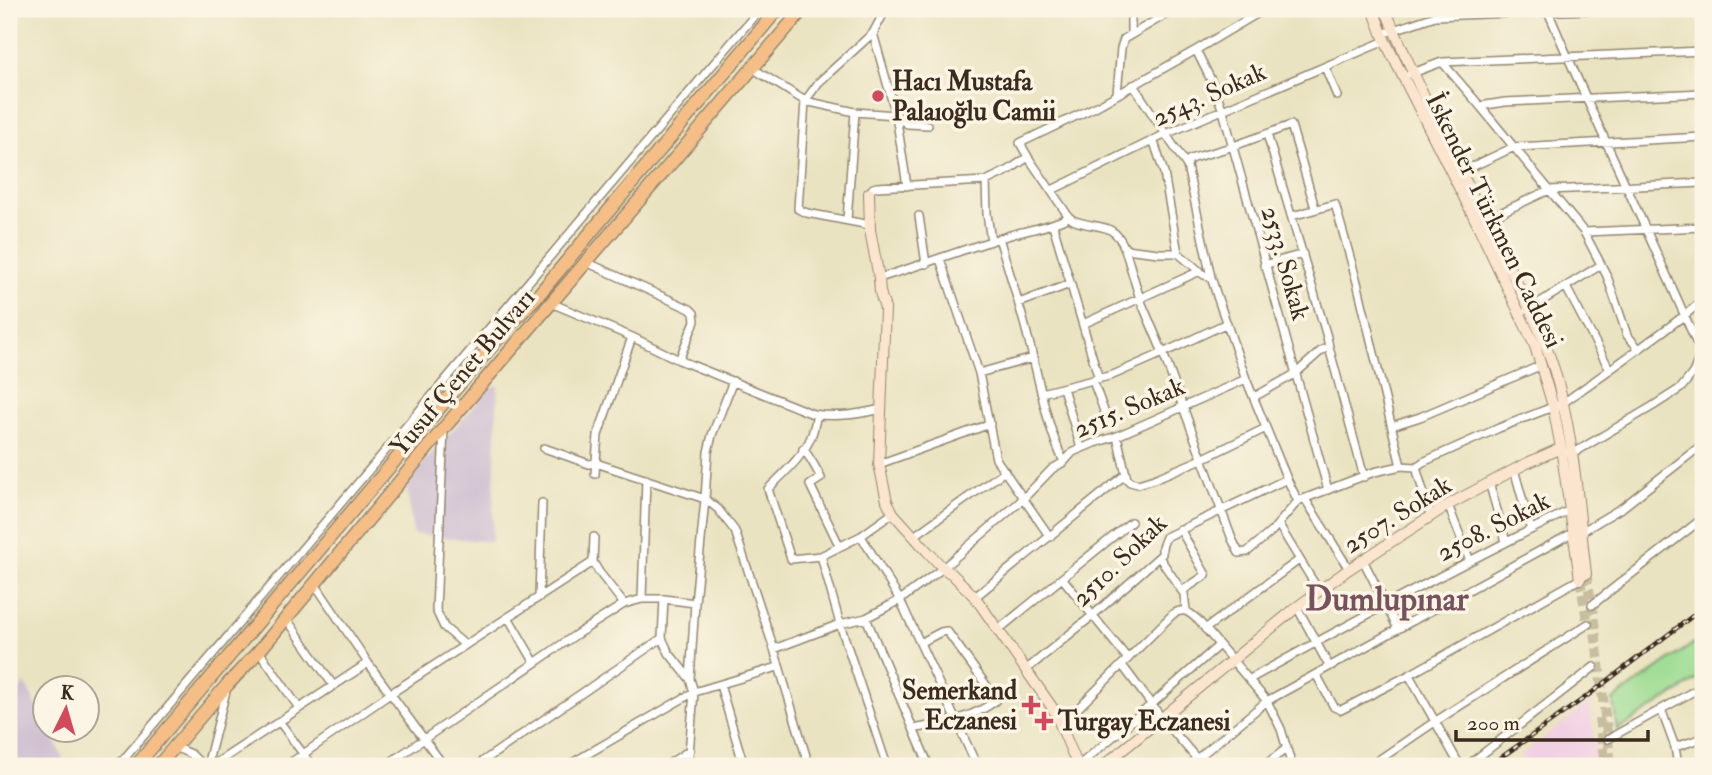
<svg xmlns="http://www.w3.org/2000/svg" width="1712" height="775" viewBox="0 0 1712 775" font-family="'IM FELL Double Pica',serif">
	<rect width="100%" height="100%" fill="#fcf5e5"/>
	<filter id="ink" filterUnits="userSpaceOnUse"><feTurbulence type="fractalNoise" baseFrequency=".0143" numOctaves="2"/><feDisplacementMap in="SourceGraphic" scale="14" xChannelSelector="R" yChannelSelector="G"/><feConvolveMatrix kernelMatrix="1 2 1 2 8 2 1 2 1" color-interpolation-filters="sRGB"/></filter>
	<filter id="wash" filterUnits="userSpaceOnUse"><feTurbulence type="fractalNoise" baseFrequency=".00686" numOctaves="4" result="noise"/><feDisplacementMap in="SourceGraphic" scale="28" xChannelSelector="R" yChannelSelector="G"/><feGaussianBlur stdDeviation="1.57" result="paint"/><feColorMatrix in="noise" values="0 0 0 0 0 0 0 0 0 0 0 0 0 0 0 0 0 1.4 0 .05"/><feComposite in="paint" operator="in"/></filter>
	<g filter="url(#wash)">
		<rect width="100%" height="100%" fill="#eae3c1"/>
		<path fill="#f1d0e3" d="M1590,702l7,64h-72l-4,-11z"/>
		<path fill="#cebed1" d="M492,386h6l-6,156 -79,-8 -7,-52z
			M25,683l20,40 1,7h3l18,36h-53l-5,-15v-49z"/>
		<path fill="#9bdb91" stroke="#6b8258" stroke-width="2" d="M1694,643l9,9v24l-86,54 -4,-30z"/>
	</g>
	<g filter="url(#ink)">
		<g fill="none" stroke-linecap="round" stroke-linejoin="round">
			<path stroke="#c7bea0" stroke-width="10" stroke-dasharray="10 5" stroke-linecap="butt" d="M1586,574l6,31 19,161
				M1580,579l7,41
				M1599,718l6,48"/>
			<g stroke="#928670" stroke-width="10">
				<path id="street" d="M886,9l-13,24 23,82 11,71
					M1131,9v24
					M1547,9c49,115 104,228 154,344
					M1702,9l1,22
					M1435,16l178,-7
					M1382,34l53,-18v-7
					M1196,50l17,34 10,27 105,379
					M1703,51l-261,11 38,44 104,126 23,44 20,59 12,14c21,-16 44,-31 64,-49
					M1325,67l12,29
					M752,68l53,33 50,11 41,3 11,9 21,1
					M1410,74l32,-12
					M1133,85l54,81 24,111 6,19 29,83 41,100 11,22
					M1117,94l4,-46 3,-9 51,-30
					M1480,106l25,-4 198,-9
					M1154,142l10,31 14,80
					M1187,166l2,-6 4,-2 38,-11 60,-22 24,83
					M1461,172l53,-25 189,-10
					M986,181l1,33 4,27
					M1052,190l114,-56 219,-93
					M869,193l4,-5 4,-1 109,-6 23,-11 19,-13
					M919,216l7,48
					M1292,216l43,-12 22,78 44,184
					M847,220l8,-108
					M1485,220l64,-30 154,-7
					M870,225l-63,-12 -9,-4 7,-108 14,-19 54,-49
					M1053,225l46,154
					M1584,232l119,-5
					M999,238c12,40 25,80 34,120 9,36 15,71 31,104
					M1125,249l15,50 23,54 69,186 7,14 8,-1 25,-21 26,-30 76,-29 27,-6 15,1 7,-5 76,-34 64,-25 76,-54
					M940,259l39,114 17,86 54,78
					M586,262l104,47 4,4 1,8 -16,39
					M1264,265l39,-11
					M1211,277l-7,-2 -26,-22h-19l-34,-4c-11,-29 -29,-19 -52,-29l-4,-3 -41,-60 -8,-14 77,-37 99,-56 69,-41
					M879,278c43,-13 85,-29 128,-42 22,-7 41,-8 62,-19
					M1566,287l44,83
					M551,303l81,34 47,23 134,54c25,4 46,0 69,-5
					M1019,303l51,-19
					M1527,310l74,-45
					M1083,324l117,-53
					M1329,347l35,130
					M979,373l54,-15
					M1093,381l11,30
					M1063,388l18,60
					M1041,393l72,-18 50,-22 64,-30
					M1254,397l41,-23 27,-24 7,-3 -2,-10 -60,-203
					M817,415c-2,7 -3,15 -6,22 -8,20 -28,37 -43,52l23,70 30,-3 40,-20 32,-23
					M1392,426l28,-9 122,-52
					M444,429l-8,181 8,17 21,18
					M1117,436l10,43 3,3 8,2 16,-5 48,-20 64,-31
					M544,448l45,16 7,-1 109,36 13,10 17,22 39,118 35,117
					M803,449c8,9 13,19 18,29l-11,7 29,60
					M1568,452l4,2 81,-48 28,-18 12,-15 10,-24
					M879,464l111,-40
					M1416,467l14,48
					M1514,469l17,61
					M595,474l3,-39 34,-98
					M1489,482l17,60
					M1305,499l44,70
					M1448,505l22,56
					M1278,524l41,67
					M1180,529l26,46 -24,16
					M861,536l39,64 77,166
					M914,536l91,-65
					M594,537l-1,25 6,10 25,32
					M821,556l19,68 47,142
					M1159,557l25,37 2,16
					M1363,560l35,69
					M1063,579l65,80
					M315,584l53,79 56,76 150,-103 50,-32 18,-5h22l31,4
					M539,597l3,-94
					M975,597l151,-123
					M642,599l4,-120
					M664,599l-2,39 7,15 21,26
					M1592,605l111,-87
					M1297,607l32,59
					M508,617l27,46
					M286,618l47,67
					M866,618l63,148
					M1205,629l94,-69
					M998,630l133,-108
					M774,649l66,-25 26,-6 34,-18 43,-32 80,-69 29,-30 12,-7 9,-10 19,-8 25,-8 129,-57
					M259,651l40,57
					M1122,665l39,52 42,49
					M1027,669l65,-53 70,-62v-7l4,-10 121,-58
					M1316,674l18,33 7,3 68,-35 171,-96
					M1409,675l51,91
					M1250,679c105,-59 212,-115 320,-169
					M720,685l24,81
					M1661,709l14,38 3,19
					M279,721l33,45
					M1061,725l112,-111c11,-7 16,-2 25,6l69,81 14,28 11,37
					M914,729c28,-6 58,-10 81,-28l-6,-12 -42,-58 -6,1 -21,11
					M1608,739l95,-53
					M174,747l17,7 12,12
					M1675,747l28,-9
					M118,766l642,-757
					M207,766l19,-75
					M212,766l156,-103
					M286,766l104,-72 203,-132
					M385,766l39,-27 20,27
					M476,766l186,-128
					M567,766l127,-74 84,-25
					M666,766l24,-16
					M688,766l6,-74 -4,-13 5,-76 10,-104 3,-47 4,-17 21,-54
					M1078,766l73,-61 68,-60
					M1188,766l79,-65 307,-169h7l42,-25 80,-63
					M1264,766l23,-18
					M1370,766l66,-45 152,-97
					M1467,766l127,-99"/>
			</g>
			<g stroke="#928670" stroke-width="12">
				<path id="secondary" d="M1373,9l12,32 90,178 60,127 18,60 8,42 19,131
					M1385,9c30,71 65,141 100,211 24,49 52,97 69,149 20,65 24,138 32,205
					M869,193l1,37 9,48 1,14 5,17 -6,155 8,37 6,12 34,38 16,17 9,6 23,23 79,113 24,56
					M1103,766l194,-159 52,-38 99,-64 77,-41 36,-16"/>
			</g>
			<g stroke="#928670" stroke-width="15">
				<path id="highway" d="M136,766l372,-439 32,-34 238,-284
					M158,766l70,-82 31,-33 185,-223 359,-419"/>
			</g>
			<use href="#street" stroke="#fff" stroke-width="7"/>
			<use href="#secondary" stroke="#fbe5cf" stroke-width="10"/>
			<use href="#highway" stroke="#f6be87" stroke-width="12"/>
			<g stroke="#3b2a1e" stroke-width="4.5">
				<path id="rail" d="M1489,766l101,-72 113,-86"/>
			</g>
			<use href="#rail" stroke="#fcf5e5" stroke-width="2" stroke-dasharray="5" stroke-linecap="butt"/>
		</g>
	</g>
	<g fill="#d1495b" stroke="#fcf5e5" stroke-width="2.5">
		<circle cx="878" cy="96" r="7"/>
		<path d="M1027.5 694.5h7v7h7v7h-7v7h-7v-7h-7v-7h7z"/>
		<path d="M1040.5 710.5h7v7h7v7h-7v7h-7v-7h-7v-7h7z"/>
	</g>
	<g text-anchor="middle" stroke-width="7" stroke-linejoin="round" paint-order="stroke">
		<g font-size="26" font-weight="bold" fill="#3b2a1e" stroke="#fcf5e5" text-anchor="start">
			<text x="892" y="90">Hacı Mustafa<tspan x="892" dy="30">Palaıoğlu Camii</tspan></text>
			<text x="1017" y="699" text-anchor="end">Semerkand<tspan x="1017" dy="30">Eczanesi</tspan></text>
			<text x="1058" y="730">Turgay Eczanesi</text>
		</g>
		<g font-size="26" fill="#3b2a1e" stroke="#fcf5e5">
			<text transform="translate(1209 94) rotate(-24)" y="9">2543. Sokak</text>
			<text transform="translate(1495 220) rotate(64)" y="9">İskender Türkmen Caddesi</text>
			<text transform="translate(1286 263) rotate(74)" y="9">2533. Sokak</text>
			<text transform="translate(462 372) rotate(-50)" y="9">Yusuf Çenet Bulvarı</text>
			<text transform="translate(1129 407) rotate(-23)" y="9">2515. Sokak</text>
			<text transform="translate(1397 514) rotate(-32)" y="9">2507. Sokak</text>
			<text transform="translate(1493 526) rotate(-27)" y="9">2508. Sokak</text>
			<text transform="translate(1119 560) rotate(-44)" y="9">2510. Sokak</text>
		</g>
		<g font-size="33" font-weight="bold" fill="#75525d" stroke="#fcf5e5">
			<text x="1387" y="610">Dumlupınar</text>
		</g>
	</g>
	<rect width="1712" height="775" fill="none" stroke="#fcf5e5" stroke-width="35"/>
	<g transform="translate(66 709) rotate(5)"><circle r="33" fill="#fcf5e5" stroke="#afa495" stroke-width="2"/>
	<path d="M0-5L12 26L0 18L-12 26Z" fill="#d1495b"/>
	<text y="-10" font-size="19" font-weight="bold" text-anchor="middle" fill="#3b2a1e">K</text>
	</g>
	<path d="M1456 730v10h192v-10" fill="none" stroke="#3b2a1e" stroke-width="3.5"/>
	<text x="1467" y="730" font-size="21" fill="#3b2a1e" stroke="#fcf5e5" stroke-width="5" paint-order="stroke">200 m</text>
</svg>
